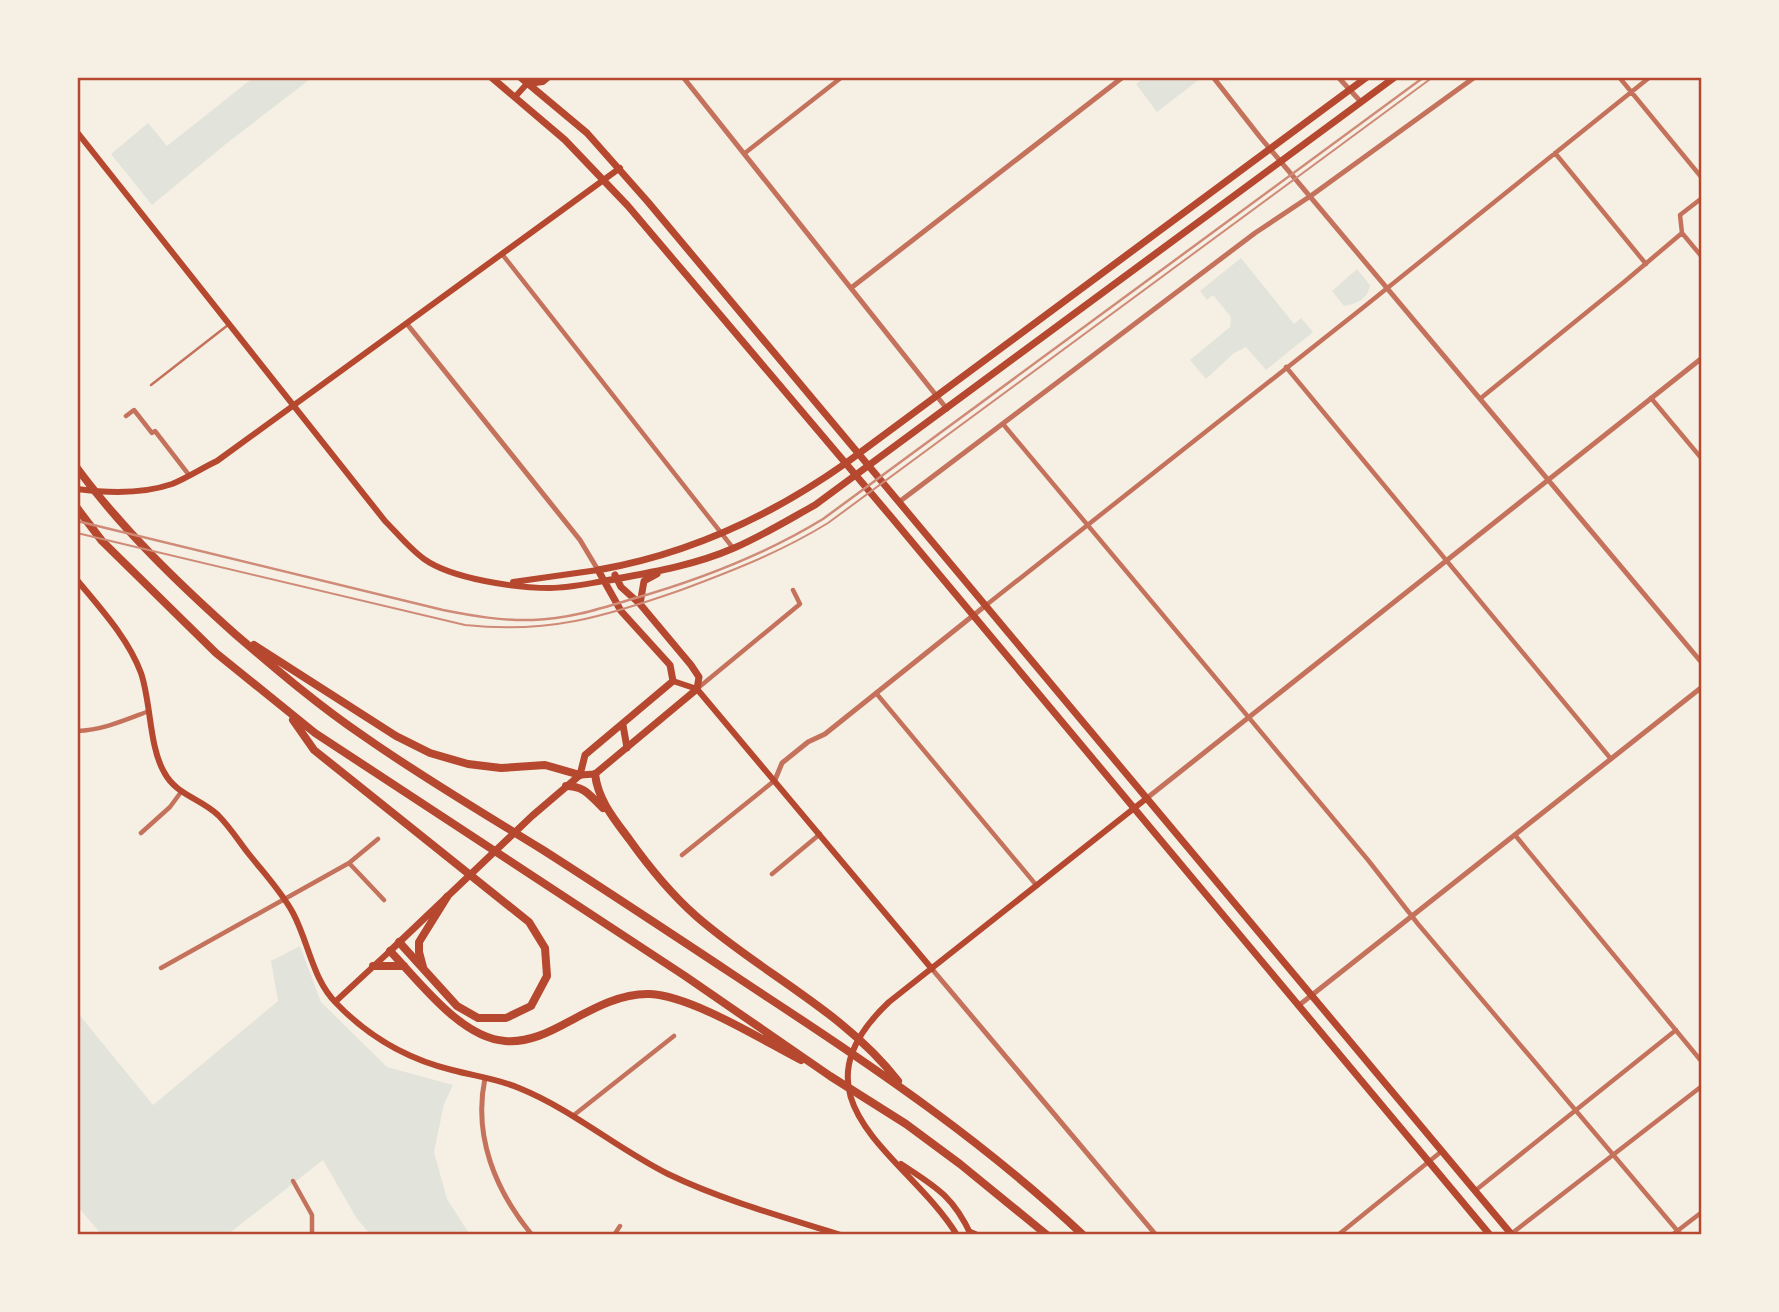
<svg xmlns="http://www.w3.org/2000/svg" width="1779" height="1312" viewBox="0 0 1779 1312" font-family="Karla,sans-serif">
	<rect width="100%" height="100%" fill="#f6efe4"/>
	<path fill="#e2e4dc" d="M254,77h59l-86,66 -75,62 -41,-51 37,-31 19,23z
		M1145,77h55l1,1 -44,34 -21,-28z
		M1241,258l53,66 7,-6 12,14 -47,38 -20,-23 -12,6 -28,26 -16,-19 40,-33 1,-10 -18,-22 -6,5 -7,-9z
		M1357,269l13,16c-2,14 -13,19 -26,21l-12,-15z
		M300,946l21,56 66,65 66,18 -9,19 -10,48 13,47 23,36h-99l-14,-16 -34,-59 -96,75h-125l-25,-29v-194l76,93 125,-104 -7,-40z"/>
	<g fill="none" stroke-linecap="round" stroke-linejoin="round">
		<path stroke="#c5725c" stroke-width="2.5" d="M151,385l77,-60"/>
		<path stroke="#c5725c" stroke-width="4.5" d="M1619,77l83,101
			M745,153l97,-76
			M1555,153l91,111
			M1682,233l-2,-18 22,-17
			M1682,233l20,24
			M502,254l231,294
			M1286,367l325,392
			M1481,398l143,-116 58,-49
			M1651,398l51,61
			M126,416l8,-6 18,23 3,-2 34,44
			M1003,424l365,436 50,64 263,311
			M985,606l375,-296 290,-233
			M698,688l102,-84 -7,-14
			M876,693l161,193
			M77,731c26,-1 48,-11 72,-20
			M141,833l29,-26 11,-15
			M1515,835l187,227
			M682,855l92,-74
			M349,863l35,37
			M772,874l48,-40
			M161,968l188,-105 29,-24
			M574,1115l100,-79
			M293,1181l19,34v20
			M1476,1190l200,-160
			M1511,1234l191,-148
			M614,1235l6,-9
			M1338,1235l104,-84
			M1672,1235l30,-23"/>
		<path stroke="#c5725c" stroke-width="5" d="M683,77l264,332
			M1213,77l47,60 442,526
			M1338,77l23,25
			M851,288l272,-211
			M407,324l173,216 18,30
			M899,502l356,-269 57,-38 163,-118
			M775,780l7,-17 26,-21 17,-8 160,-128
			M1147,798l555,-440
			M932,969l224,266
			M1298,1006l404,-319
			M485,1078c-12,58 10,112 47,157"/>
		<path stroke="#b5482f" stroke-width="6" d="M528,84l15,-2 6,-5
			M515,97l18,-20
			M77,132l308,389c12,12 25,28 39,38 28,20 92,29 126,29 18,0 36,-4 54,-7
			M77,489c30,4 66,5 95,-5 15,-6 30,-16 45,-23l403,-293
			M77,580c23,28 51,58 64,93 10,29 8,73 23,99 12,23 36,26 54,43 11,11 20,25 30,38 15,19 33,38 45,60 16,30 19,66 44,91 32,33 70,55 115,66 22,6 46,9 67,18 54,22 97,60 149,86 54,26 115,43 173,61
			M513,582l85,-12
			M673,681l24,8 235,280
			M335,1002l55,-51
			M901,1164c35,23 52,32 70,71
			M957,1235c-48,-79 -174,-133 -68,-233l258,-204"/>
		<path stroke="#b5482f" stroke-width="7" d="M491,77l74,63 63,66 264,312 598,717
			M520,77l67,56 61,69 864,1033
			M604,581c44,-8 89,-15 130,-33 28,-12 54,-28 81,-43l580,-428
			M640,604l4,-23 13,-7
			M623,725l4,23
			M580,775l15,-1 102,-85 2,-12 -8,-12 -51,-61 -19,-17 -6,-12
			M390,951l142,-135 48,-41 5,-20 88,-74 -3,-16 -49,-54 -23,-41c91,-16 173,-54 248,-107l521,-386"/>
		<path stroke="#b5482f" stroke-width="8" d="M77,468c45,61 101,115 158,166 42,36 84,72 130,103 57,40 118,76 178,113 75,48 150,98 224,147 110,72 220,147 316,238
			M77,508l25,33 114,112 99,80 370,243 145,100 76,48 54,40 87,71
			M254,645l142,91 34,17 38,11 33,4 44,-3 35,10
			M293,720l21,30 215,172 16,26 2,28 -16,30 -25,12h-28l-21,-12 -58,-64
			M595,774c3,26 19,45 34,65 20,28 41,54 67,77 65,57 149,96 202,165
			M566,786c19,0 24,10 37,22
			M390,951c29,30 71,87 115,90 23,2 45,-9 65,-20 24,-13 51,-28 80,-27 42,2 112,46 151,66
			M373,966h31
			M423,967l-4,-15v-10l28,-45
			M970,1233l5,2"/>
		<path stroke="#cf8b77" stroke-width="2" d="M77,533l388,92c83,9 139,-8 216,-35 51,-19 100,-38 147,-67l605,-446"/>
		<path stroke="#cf8b77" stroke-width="2.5" d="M77,521l366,89c30,6 59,11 90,10 35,-1 66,-11 99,-21 67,-19 132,-44 191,-80l601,-442"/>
	</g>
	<rect width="1779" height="1312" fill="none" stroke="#f6efe4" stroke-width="158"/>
	<rect x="79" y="79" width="1621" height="1154" fill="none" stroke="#b5482f" stroke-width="2.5"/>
</svg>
